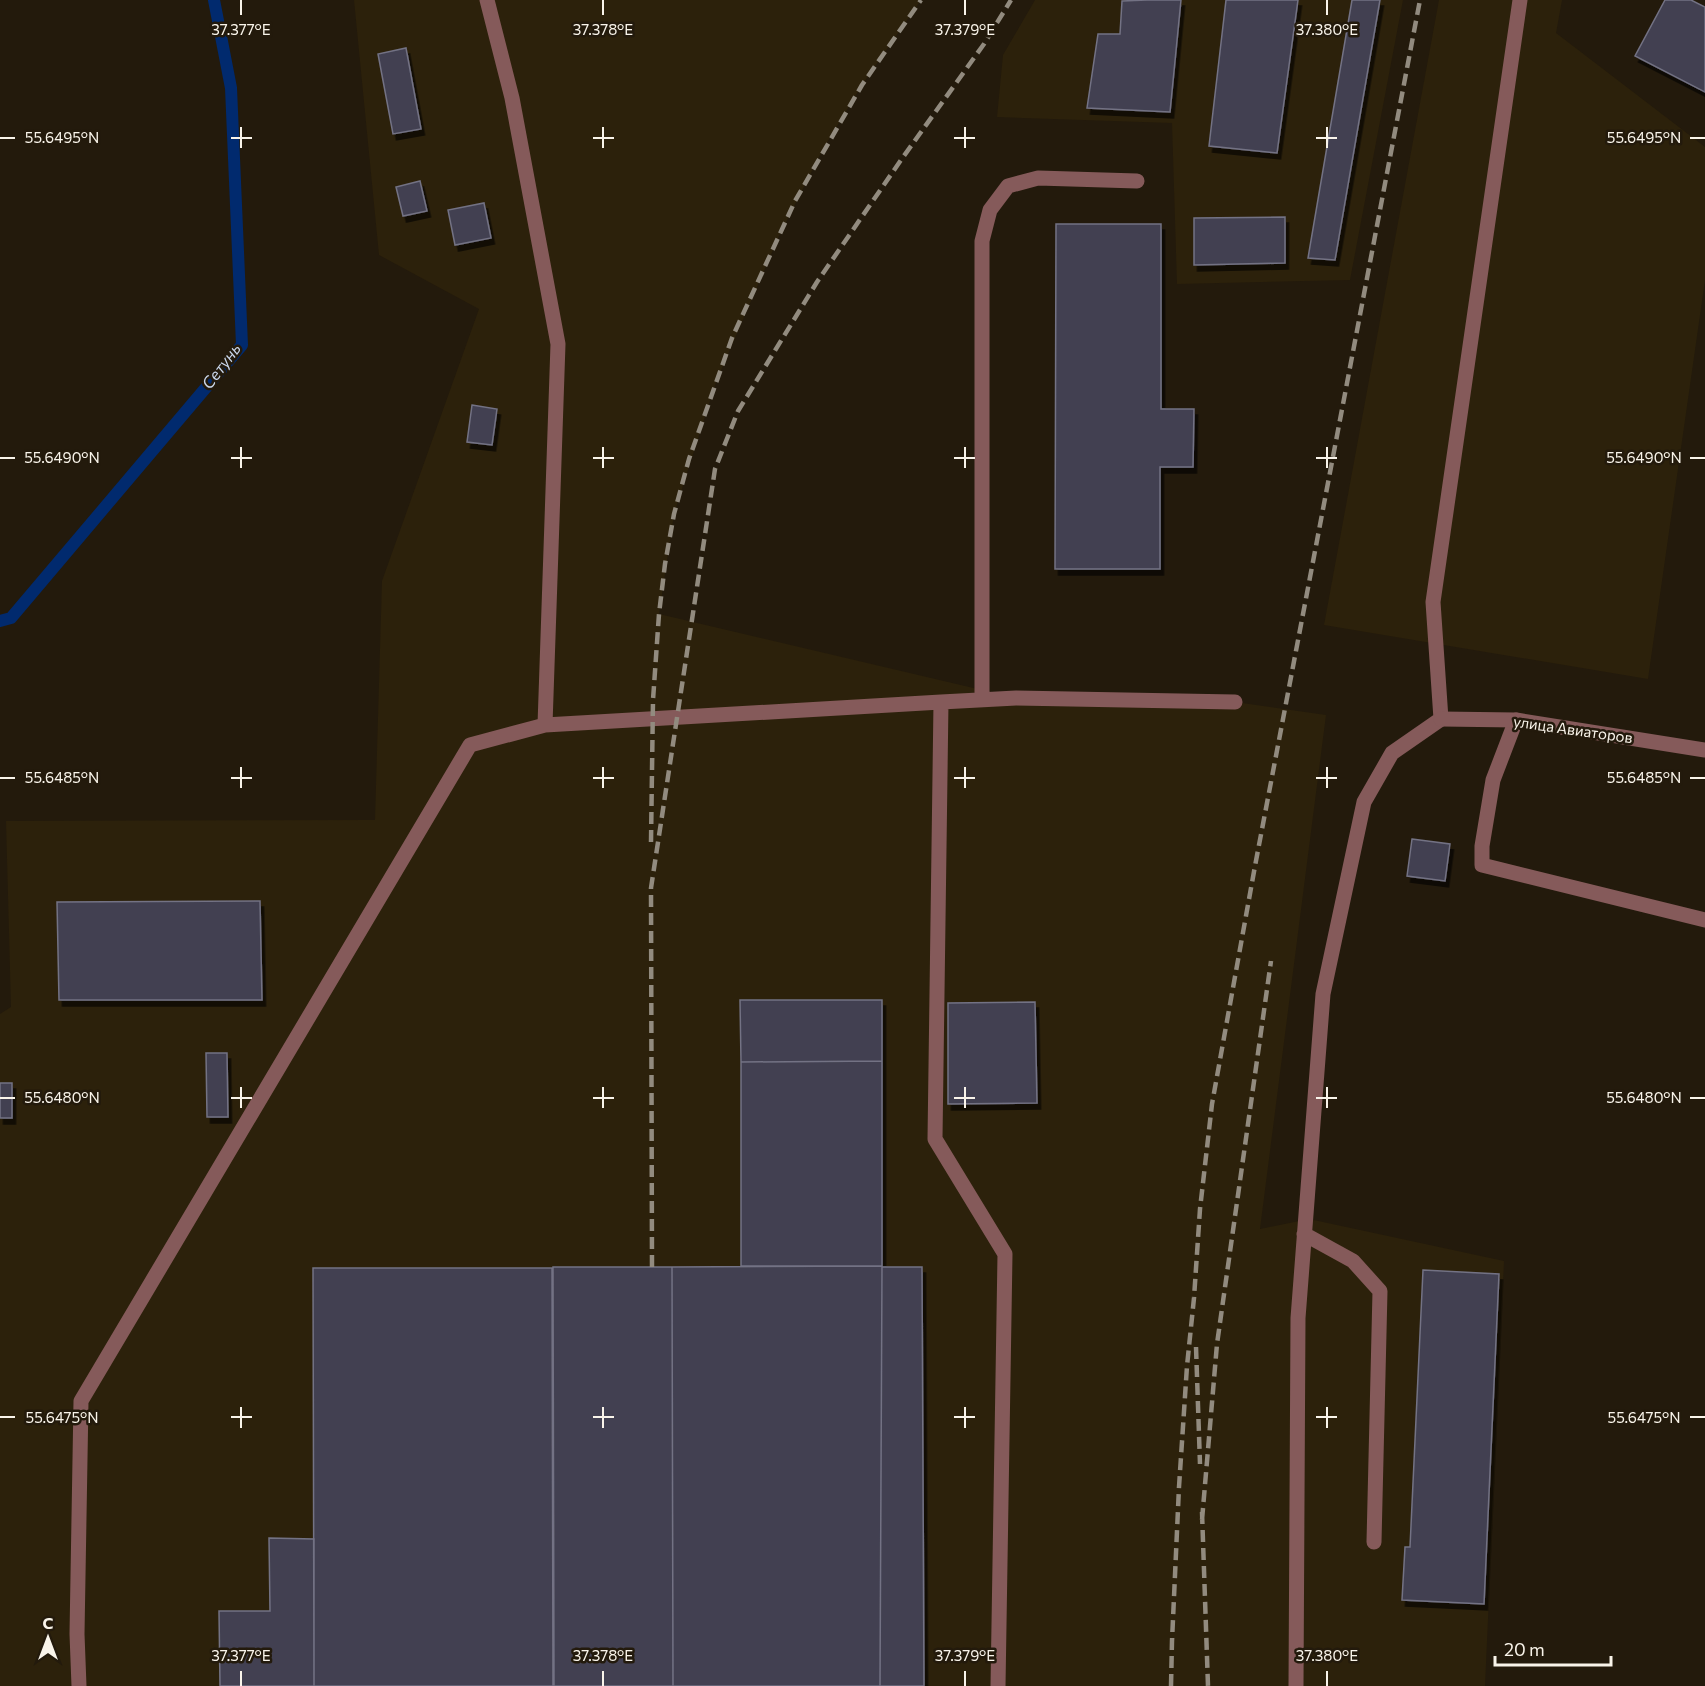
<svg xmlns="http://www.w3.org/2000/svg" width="1705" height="1686" viewBox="0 0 1705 1686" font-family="Commissioner,sans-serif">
	<defs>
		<filter id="shadow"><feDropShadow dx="3.5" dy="6" stdDeviation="0" flood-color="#0009"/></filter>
	</defs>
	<rect width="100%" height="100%" fill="#231a0c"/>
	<path fill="#2c210b" d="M354,0h567l-59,85 -39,64 -44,87 -63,146 -42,132 -15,100 357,84 219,4 91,13 -66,514 49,-10 195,42 -19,425h-1485v-672l11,-7 -5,-186 369,-1 7,-239 97,-272 -100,-54z
		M1035,0h368l-53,280 -173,4 -5,-161 -175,-6 6,-62z
		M1439,0h123l-6,33 149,114v133l-57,399 -324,-54z"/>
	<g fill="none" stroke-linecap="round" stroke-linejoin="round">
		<path stroke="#012a6e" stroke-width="12" d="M0,621l11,-3 231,-273 -11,-257 -17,-88"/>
	</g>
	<path fill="#424151" stroke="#737284" stroke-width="1.5" filter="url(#shadow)" d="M1147,0h34l-11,112 -83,-4 11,-74h22l2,-33z
		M1226,0h72l-21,153 -68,-7z
		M1352,0h28l-45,260 -27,-2z
		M1665,0h26l14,7v85l-70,-36z
		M406,48l15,81 -28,5 -15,-80z
		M420,181l7,30 -24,5 -7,-29z
		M484,203l7,35 -36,7 -7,-35z
		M1285,217v46l-91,2v-47z
		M1056,224h105v185h33l-1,58h-33v102h-105z
		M472,405l25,4 -5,36 -25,-3z
		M1412,839l38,5 -5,37 -38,-5z
		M260,901l2,99h-203l-2,-98z
		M740,1000h142v61l-141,1z
		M1035,1002l2,101 -89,1v-101z
		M206,1053h21l1,64h-21z
		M882,1061v205h-141v-204z
		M0,1083h12v35h-12z
		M882,1266l-2,420h-207l-1,-419z
		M553,1267h119l1,419h-119z
		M882,1267h40l2,419h-44z
		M313,1268h239l1,418h-239z
		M1423,1270l76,4 -15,330 -82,-4 3,-53h5z
		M269,1538l45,1v147h-94l-1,-75h51z"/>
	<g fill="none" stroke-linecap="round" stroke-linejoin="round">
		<path stroke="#855a5a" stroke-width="15" d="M487,0l25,98 46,246 -13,381
			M982,700v-459l8,-31 18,-24 30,-8 99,3
			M941,702l-6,437 70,115 -7,432
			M1516,720l-23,60 -11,66v19l223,55
			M1304,1234l49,27 27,30 -6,251
			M79,1686l-2,-52 4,-233 389,-656 75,-20 396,-23 75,-4 219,4
			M1296,1686l2,-368 25,-324 41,-192 28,-49 49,-34 -8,-117 87,-602"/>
		<path stroke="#855a5a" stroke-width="15" d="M1441,719l75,1 189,30"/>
		<path stroke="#928b7f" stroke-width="4.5" stroke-dasharray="12 6" stroke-linecap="butt" d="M651,842l2,-142 6,-86 6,-50 9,-50 15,-55 43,-121 63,-137 67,-116 59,-85
			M652,1267l-1,-379 64,-419 23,-58 79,-129 84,-122 83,-116 27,-44
			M1196,1347l4,117
			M1202,1512l6,174
			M1202,1520l15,-176 54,-383
			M1171,1686l1,-45 7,-154 8,-121 7,-68 6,-89 12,-105 43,-238 165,-866"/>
	</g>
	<path fill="none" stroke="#f9f4ea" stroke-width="2" d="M241,0v15M603,0v15M965,0v15M1327,0v15M241,127v21M603,127v21M965,127v21M1327,127v21M0,138h15M231,138h21M593,138h21M954,138h21M1316,138h21M1690,138h15M241,447v21M603,447v21M965,447v21M1327,447v21M0,458h15M231,458h21M593,458h21M954,458h21M1316,458h21M1690,458h15M241,767v21M603,767v21M965,767v21M1327,767v21M0,778h15M231,778h21M593,778h21M954,778h21M1316,778h21M1690,778h15M241,1087v21M603,1087v21M965,1087v21M1327,1087v21M0,1098h15M231,1098h21M593,1098h21M954,1098h21M1316,1098h21M1690,1098h15M241,1407v21M603,1407v21M965,1407v21M1327,1407v21M0,1417h15M231,1417h21M593,1417h21M954,1417h21M1316,1417h21M1690,1417h15M241,1671v15M603,1671v15M965,1671v15M1327,1671v15"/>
	<g text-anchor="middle" stroke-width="5" stroke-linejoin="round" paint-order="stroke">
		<g font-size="15" fill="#f9f4ea" stroke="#231a0c">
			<text transform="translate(1573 730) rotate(8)" y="5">улица Авиаторов</text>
		</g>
		<g font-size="16" font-style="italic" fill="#cad7eb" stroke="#231a0c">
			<text transform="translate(221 366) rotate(-53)" y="6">Сетунь</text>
		</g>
	</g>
	<g font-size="15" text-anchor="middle" fill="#f9f4ea" stroke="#231a0c" stroke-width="5" stroke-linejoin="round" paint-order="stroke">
		<text x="241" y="35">37.377°E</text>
		<text x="603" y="35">37.378°E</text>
		<text x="965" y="35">37.379°E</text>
		<text x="1327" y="35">37.380°E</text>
		<text x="62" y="143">55.6495°N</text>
		<text x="1644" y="143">55.6495°N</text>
		<text x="62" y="463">55.6490°N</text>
		<text x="1644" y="463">55.6490°N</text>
		<text x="62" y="783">55.6485°N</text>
		<text x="1644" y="783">55.6485°N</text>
		<text x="62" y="1103">55.6480°N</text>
		<text x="1644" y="1103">55.6480°N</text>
		<text x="62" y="1423">55.6475°N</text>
		<text x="1644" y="1423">55.6475°N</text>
		<text x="241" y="1661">37.377°E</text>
		<text x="603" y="1661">37.378°E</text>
		<text x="965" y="1661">37.379°E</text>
		<text x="1327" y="1661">37.380°E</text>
	</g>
	<g transform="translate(48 1638)" stroke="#231a0c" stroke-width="4.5" paint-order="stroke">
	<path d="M0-4.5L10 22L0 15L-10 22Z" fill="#f9f4ea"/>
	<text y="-9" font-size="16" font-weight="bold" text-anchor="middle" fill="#f9f4ea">С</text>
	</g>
	<path d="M1495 1656v9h116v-9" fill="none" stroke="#f9f4ea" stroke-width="3"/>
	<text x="1504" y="1656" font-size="18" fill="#f9f4ea" stroke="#231a0c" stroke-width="4.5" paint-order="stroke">20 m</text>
</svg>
